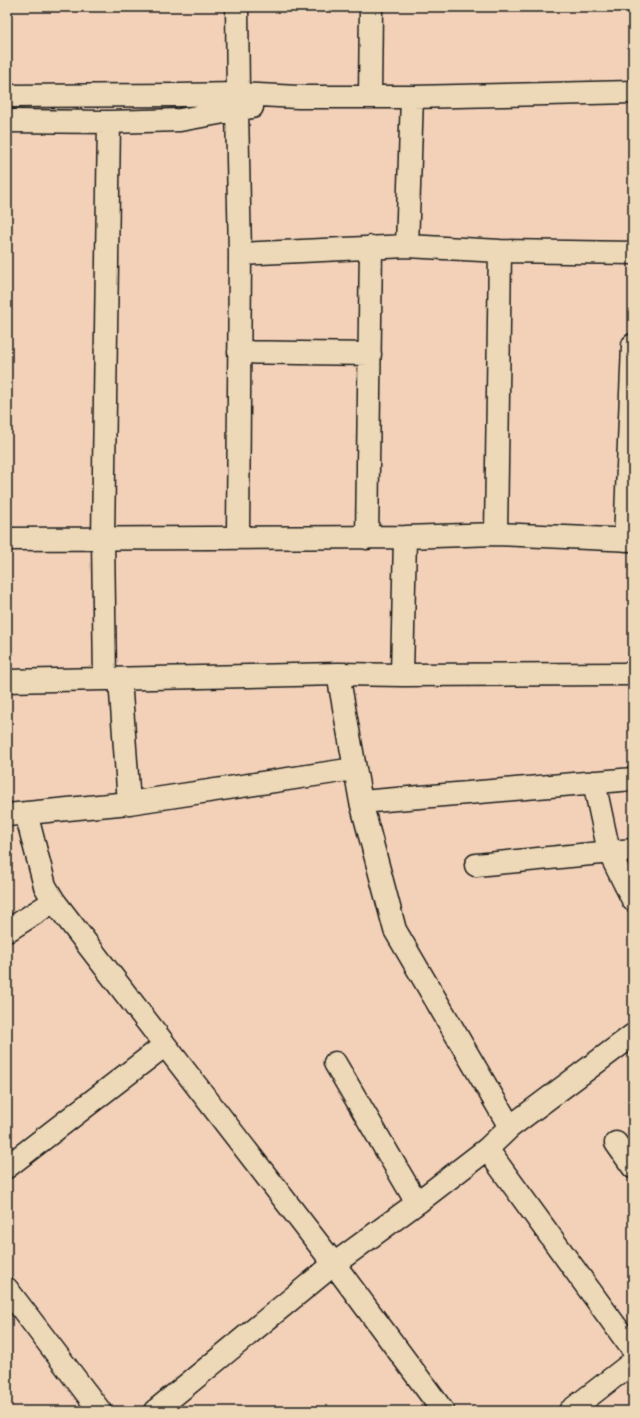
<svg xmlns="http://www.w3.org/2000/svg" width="640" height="1418" viewBox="0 0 640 1418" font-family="Mali,sans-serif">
	<rect width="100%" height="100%" fill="#f2d1b8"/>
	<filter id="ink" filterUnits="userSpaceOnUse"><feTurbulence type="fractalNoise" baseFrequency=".025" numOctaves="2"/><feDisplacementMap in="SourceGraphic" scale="8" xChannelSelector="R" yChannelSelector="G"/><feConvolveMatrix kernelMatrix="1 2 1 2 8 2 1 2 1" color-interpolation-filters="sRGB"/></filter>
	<g filter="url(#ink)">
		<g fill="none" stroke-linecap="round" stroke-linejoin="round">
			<g stroke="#1c1c1c" stroke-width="25">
				<path id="minor" d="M237,7l1,87
					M7,96l171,-1 60,-1 60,3h114l221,-5
					M370,97l1,-90
					M237,110l3,144 -2,283
					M7,121l102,1 71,-2 72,-13
					M407,246l5,-149
					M240,254l167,-8 93,5 133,2
					M239,352l131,2
					M496,534l4,-283
					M367,538l4,-291
					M7,539l398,-2 91,-3 137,6
					M625,540l8,-195
					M338,674l23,128 34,128 115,197
					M402,675l3,-138
					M105,679l-2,-140 6,-417
					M120,679l9,124
					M7,681l331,-7 64,1 231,-1
					M594,782l15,70 24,48
					M361,802l272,-23
					M26,813l19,73 9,15 280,363 109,147
					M7,815l122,-12 225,-34
					M476,865l157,-15
					M7,931l47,-30
					M335,1063l82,140
					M616,1143l17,24
					M487,1149l146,201
					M7,1167l158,-122
					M7,1289l93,122
					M155,1411l179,-147 83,-61 70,-54 23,-22 123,-92
					M570,1411l63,-49"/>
			</g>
			<use href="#minor" stroke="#edd8b7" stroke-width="22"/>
		</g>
	</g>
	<rect width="640" height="1418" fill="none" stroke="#edd8b7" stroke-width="24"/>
	<rect x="12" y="12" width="616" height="1394" fill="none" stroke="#1c1c1c" stroke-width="1.5" filter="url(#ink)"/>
</svg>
